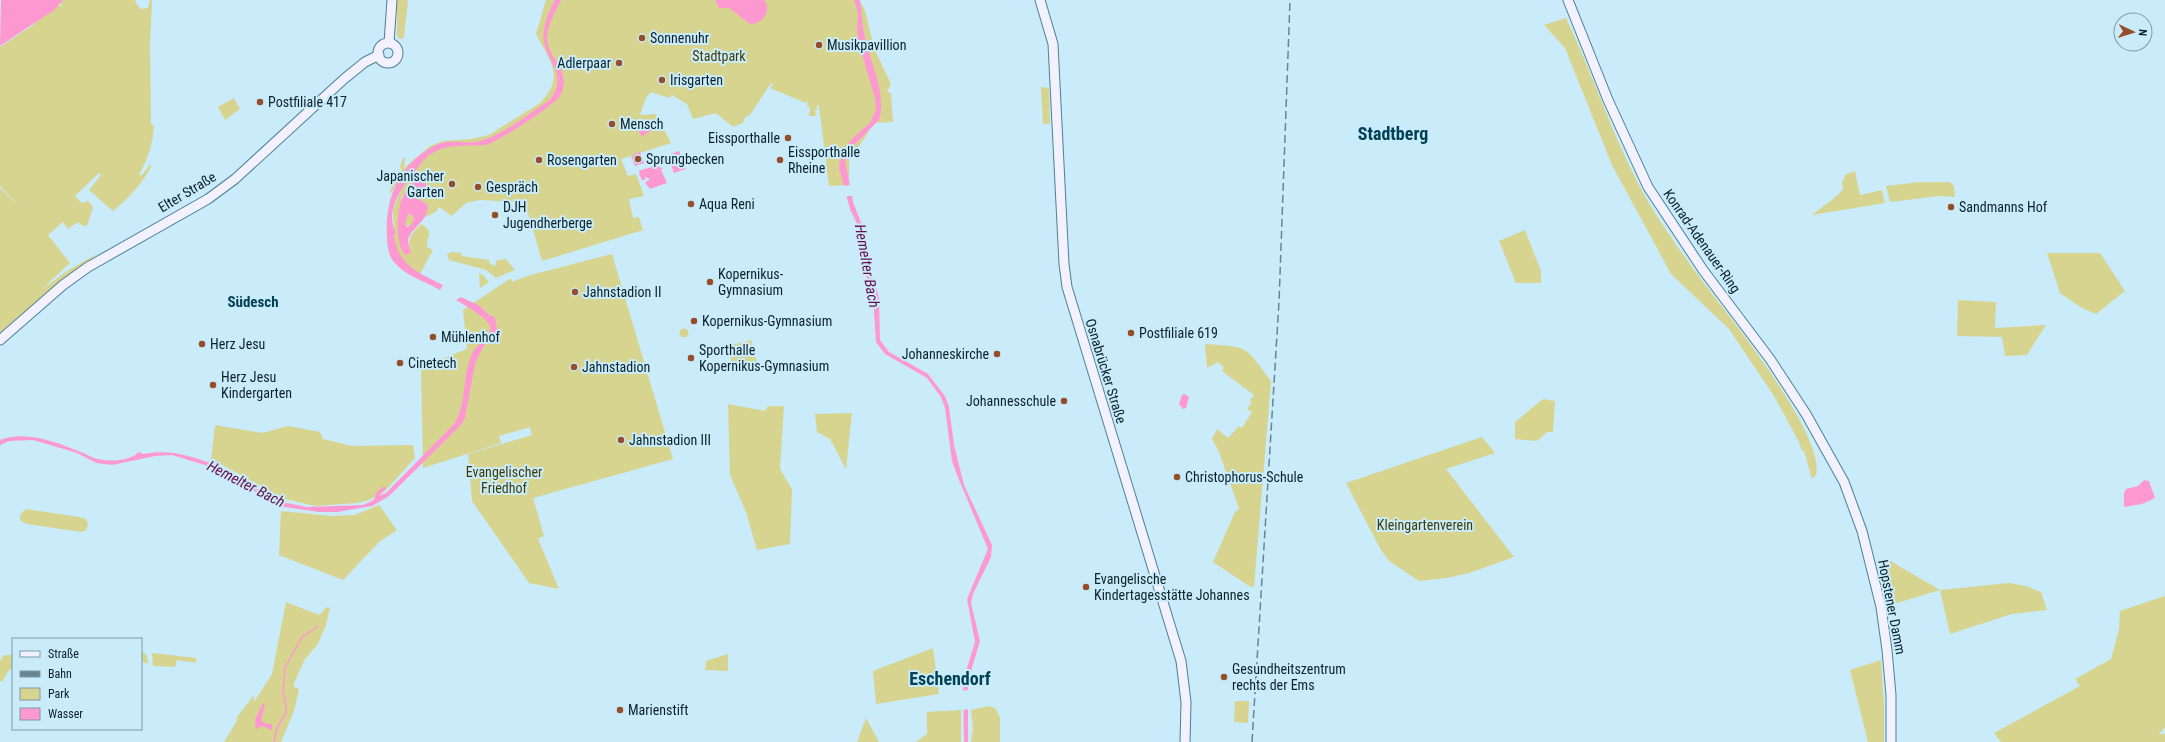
<svg xmlns="http://www.w3.org/2000/svg" width="2165" height="742" viewBox="0 0 2165 742" font-family="'Roboto Condensed',sans-serif">
	<rect width="100%" height="100%" fill="#c9ebfa"/>
	<path fill="#d7d48f" d="M63,0h73l-1,2 6,7 7,-1 2,-8h2l-2,46 1,79h3c-1,19 -6,33 -15,50h3l7,-9 3,-1c-10,19 -23,33 -39,46l-24,-21 12,-15 -2,-2 -24,23 7,7 6,-2 5,6 -6,19h-4l-5,-4 -10,7 -5,-7 -15,13 22,28 -29,27 26,-19 33,-19 -36,26 -64,55v-145l19,18 -19,-20v-139l33,-22 19,-19 7,-1 4,2 -3,-4z
		M397,0h11l-4,37 -2,2 -4,-1 -1,-3z
		M546,0h313l6,10 9,38 17,36 -4,8 4,1 2,29 -16,1 4,-17 -15,30 -17,24v25l-20,1 -10,-80 -3,-1 2,4 -3,1 1,6h-7l1,-9 -3,-1 1,-5 -2,2 -36,-15 3,-4 -2,-1 -21,32 -5,2 -2,6 -10,4 -17,-14 -23,6 -6,-15 -15,-9 -3,3 -18,-6 -5,6 -6,17 16,-1 5,16 4,1 6,12 -50,16 7,17 8,-2 8,22 -15,3 4,19 6,-1 4,13 -101,31 -14,-48 -5,-2 -6,-9 -37,-2 -14,3 -14,13 -13,-9 -3,5 -11,5 2,-6 -25,-16 -4,26 2,25 11,5c-5,-13 2,-18 10,-27 15,9 5,11 6,23l6,3 -13,24 -16,-12 -6,-7 -3,-9 -2,-37 9,-21 -7,-2 -5,9c1,-10 5,-20 12,-25l-2,-3 3,-9 2,-1 -1,11 26,-22 13,-5 28,-2 18,-4 51,-32c26,-27 10,-41 -4,-69z
		M1566,18c30,63 50,130 86,190 27,44 59,84 90,125 20,27 82,110 74,142l-4,4 -8,-28h-2l-3,-9 -25,-46 -45,-67 -58,-55 -59,-109 -47,-117 -21,-23z
		M1041,87l8,1 1,36h-7z
		M234,98l6,11 -15,11 -7,-13z
		M1855,171l5,24 22,-5 3,13 -73,12c11,-9 22,-15 31,-26l-1,-6 3,-8z
		M1920,182h30l4,4 1,11 -16,-1 -49,6 -4,-16z
		M403.5 220a5.5 5.5 0 1 1 11 0a5.5 5.5 0 1 1-11 0Z
		M1525,230l16,41v12h-25l-17,-42z
		M452,252l9,1 1,3 27,4 1,4 5,2 2,-6 9,-1 9,11 -19,8 -10,-8 -37,-10 -2,-6z
		M2047,253h53l25,38 -29,23 -14,-6 -22,-15z
		M612,254l61,205 -140,39 11,38 -6,3 21,50 -30,-6 -57,-82 -4,-47 64,-19 -2,-8 -31,9 2,7 -78,25 -2,-101 46,-18 -4,-39 48,-32 1,4 15,-6z
		M479,273l4,2 6,7 -9,6z
		M1958,300l38,2 -1,26 51,-3 -19,30 -22,1 -3,-19 -45,-1z
		M679.5 333a4.5 4.5 0 1 1 9 0a4.5 4.5 0 1 1-9 0Z
		M751,340l7,26 -24,6 -6,-26z
		M1205,344c45,3 40,2 66,37l-17,206 -5,-1 -36,-24 22,-50 4,-3 -20,-57 -7,-13 5,-10 11,9 11,-12 3,2 10,-16 -5,-3 5,-7 -3,-1 5,-6 -32,-24 2,-3 -6,-6 -11,6z
		M1543,399l12,2 -2,31h-6l-10,9 -22,-2v-17z
		M728,404l37,7 3,-5h16l-4,63 12,20 -2,55 -33,6 -11,-38 -16,-37z
		M852,413l-6,56 -16,-30 -13,-7 -2,-18z
		M215,425l47,8 26,-7 32,6 3,7 29,7 61,-1 2,13 -31,34 -15,8 -12,3 -42,3 -30,-7 -74,-40z
		M1482,437l13,16 -49,16 68,88 -45,16 -22,5 -28,3 -30,-20 -8,-11 -35,-67z
		M379,505l18,25 -18,12 -36,38 -64,-25 2,-44 50,5 24,-1z
		M26,509l53,8 7,2 2,6 -2,5 -4,2 -55,-8 -7,-4v-5z
		M1887,559l53,31 69,-7 17,3 15,6 6,18 -35,4 -62,20 -10,-44 -53,16 -9,-46z
		M2165,596v131l-6,7h6v8h-164l-7,-9 86,-47 -5,-7 36,-20 8,-29 1,-19z
		M286,602l33,13 8,-8 3,1 -4,17 -8,19 -13,15 -11,24v4l5,2 -5,22 -13,31h-57l14,-23 -2,-1 18,-23v7l18,-28z
		M933,648l6,46 -63,10 -3,-33z
		M141,650l6,6 1,8 -7,-3z
		M152,653l44,5v5l-19,-3 -2,7 -22,-1z
		M13,654v15l-4,1 -7,12 -2,-1v-20l3,-5z
		M728,654v17l-23,-1 1,-9z
		M1881,660l3,44v38h-16l-18,-72z
		M1235,701h14l-1,22 -14,-1z
		M988,706l7,2 5,9v25h-29l2,-14 -2,-18z
		M961,710v32h-45l11,-8v-22z
		M866,718l13,24h-22z"/>
	<path fill="#fe98d1" fill-rule="evenodd" d="M1,0h62l-9,10 -54,36z
		M555,0h6c-5,10 -15,28 -14,40 2,20 26,30 13,56 -5,9 -67,49 -75,49 -18,1 -37,-1 -53,8 -6,4 -9,8 -13,13 -13,17 -36,42 -23,67l-2,2c3,30 25,38 49,50l-3,5c-15,-9 -35,-14 -46,-28 -6,-7 -7,-18 -7,-26 -2,-36 10,-66 40,-86 23,-15 32,-4 53,-9 25,-7 48,-27 70,-41 18,-26 -1,-34 -6,-58 -3,-12 5,-32 11,-42z
		M715,0h49c9,10 -2,25 -14,24l-21,-16h-10z
		M854,0h6c2,12 2,25 5,37 5,26 22,57 14,83l-31,31 -3,9 8,42 11,28 1,26 14,41 1,43 9,12 39,22 17,22 4,11 5,38 10,40 28,60 -1,12 -18,37 -2,9 9,38 -12,40v61h-4l-1,-61 12,-39 -8,-43 21,-50 -31,-74 -5,-14 -7,-53 -4,-11 -14,-19 -42,-24 -9,-12 -3,-46 -13,-39 -1,-29 -9,-19 -11,-41 2,-16 12,-14 17,-15 6,-14 -1,-11 -16,-54 -2,-14 1,-17z
		M652,121l4,2 1,3 -14,10 -3,-2 -1,-3 2,-6z
		M679,151l7,18 -12,4 -6,-18z
		M640,152l4,11 -9,3 -4,-10z
		M655,166l8,2 -2,2 6,13 -17,6 -5,-6 5,-4 -5,-2v3h-3l-3,-6 1,-2 -2,-1z
		M415,178l6,1 8,9 -2,8 -2,1 -14,-11z
		M406,192l21,12 1,3c-1,15 -18,22 -20,33 0,4 2,8 3,13l-5,2c-12,-8 -10,-54 0,-63zM408,214l4,1 2,4 -3,6 -4,2 -2,-4z
		M461,297l19,9 9,9 6,2 2,13 -14,17 -8,17 -10,54 -4,7 -72,71 -17,10 -35,6h-18l-41,-6 -57,-36 -49,-15 -17,1 -43,9 -16,-2 -19,-10 -44,-13 -24,1 -9,4v-5c26,-10 56,2 81,12 5,2 11,6 17,7 12,3 32,2 41,-7l4,2c25,-5 44,1 68,9l2,-2 1,2 34,19 29,19 30,6 56,-2 11,-5 2,-7 8,-7 2,2 -7,8 7,-3 69,-70c12,-22 7,-47 17,-69 4,-10 20,-16 18,-28 -2,-8 -26,-21 -34,-26z
		M1185,394l4,3 -3,11 -3,1 -4,-5 3,-9z
		M2144,480l5,1 6,17 -13,6 -18,3v-14l2,-4 12,-3z
		M263,703l2,2 -4,15 5,4h6v6l-10,-4 -6,3 -1,-9z"/>
	<path fill="#c9ebfa" d="M852,185l2,11h-9l-4,-10z
		M969,690l1,19 -9,1 -1,-19z"/>
	<g fill="none" stroke-linecap="round" stroke-linejoin="round">
		<path stroke="#fe98d1" stroke-width="1.5" d="M274,742l3,-14 9,-15v-7l-3,-14 2,-24 17,-31 16,-11"/>
		<g stroke="#4a8198" stroke-width="11">
			<path id="secondary" d="M1040,0l13,44 11,220 3,23 114,374 5,41 -1,40
				M1568,0l40,100 40,87 55,83 67,89 36,55 38,68 18,49 19,76 6,43 4,45v47
				M389,43l3,-43
				M378 53a10 10 0 1 1 20 0a10 10 0 1 1-20 0Z
				M0,340l63,-55 25,-18 120,-68 27,-20 109,-100 21,-17 14,-7"/>
		</g>
		<use href="#secondary" stroke="#f2f1fd" stroke-width="9"/>
		<path stroke="#688590" stroke-width="1.5" stroke-dasharray="8 4" stroke-linecap="butt" d="M1252,742l27,-440 11,-302"/>
	</g>
	<g fill="#964e2a" stroke="#c9ebfa" stroke-width="1.5">
		<circle cx="642" cy="38" r="4"/>
		<circle cx="819" cy="45" r="4"/>
		<circle cx="619" cy="63" r="4"/>
		<circle cx="662" cy="80" r="4"/>
		<circle cx="260" cy="102" r="4"/>
		<circle cx="612" cy="124" r="4"/>
		<circle cx="788" cy="138" r="4"/>
		<circle cx="638" cy="159" r="4"/>
		<circle cx="539" cy="160" r="4"/>
		<circle cx="780" cy="160" r="4"/>
		<circle cx="452" cy="184" r="4"/>
		<circle cx="478" cy="187" r="4"/>
		<circle cx="691" cy="204" r="4"/>
		<circle cx="1951" cy="207" r="4"/>
		<circle cx="495" cy="215" r="4"/>
		<circle cx="710" cy="282" r="4"/>
		<circle cx="575" cy="292" r="4"/>
		<circle cx="694" cy="321" r="4"/>
		<circle cx="1131" cy="333" r="4"/>
		<circle cx="433" cy="337" r="4"/>
		<circle cx="202" cy="344" r="4"/>
		<circle cx="997" cy="354" r="4"/>
		<circle cx="691" cy="358" r="4"/>
		<circle cx="400" cy="363" r="4"/>
		<circle cx="574" cy="367" r="4"/>
		<circle cx="213" cy="385" r="4"/>
		<circle cx="1064" cy="401" r="4"/>
		<circle cx="621" cy="440" r="4"/>
		<circle cx="1177" cy="477" r="4"/>
		<circle cx="1086" cy="587" r="4"/>
		<circle cx="1224" cy="677" r="4"/>
		<circle cx="620" cy="710" r="4"/>
	</g>
	<g text-anchor="middle" stroke-width="4" stroke-linejoin="round" paint-order="stroke">
		<g font-size="14" fill="#0a222b" stroke="#c9ebfa" text-anchor="start">
			<text x="650" y="43">Sonnenuhr</text>
			<text x="827" y="50">Musikpavillion</text>
			<text x="611" y="68" text-anchor="end">Adlerpaar</text>
			<text x="670" y="85">Irisgarten</text>
			<text x="268" y="107">Postfiliale 417</text>
			<text x="620" y="129">Mensch</text>
			<text x="780" y="143" text-anchor="end">Eissporthalle</text>
			<text x="788" y="157">Eissporthalle<tspan x="788" dy="16">Rheine</tspan></text>
			<text x="646" y="164">Sprungbecken</text>
			<text x="547" y="165">Rosengarten</text>
			<text x="444" y="181" text-anchor="end">Japanischer<tspan x="444" dy="16">Garten</tspan></text>
			<text x="486" y="192">Gespräch</text>
			<text x="699" y="209">Aqua Reni</text>
			<text x="503" y="212">DJH<tspan x="503" dy="16">Jugendherberge</tspan></text>
			<text x="1959" y="212">Sandmanns Hof</text>
			<text x="718" y="279">Kopernikus-<tspan x="718" dy="16">Gymnasium</tspan></text>
			<text x="583" y="297">Jahnstadion II</text>
			<text x="702" y="326">Kopernikus-Gymnasium</text>
			<text x="1139" y="338">Postfiliale 619</text>
			<text x="441" y="342">Mühlenhof</text>
			<text x="210" y="349">Herz Jesu</text>
			<text x="699" y="355">Sporthalle<tspan x="699" dy="16">Kopernikus-Gymnasium</tspan></text>
			<text x="989" y="359" text-anchor="end">Johanneskirche</text>
			<text x="408" y="368">Cinetech</text>
			<text x="582" y="372">Jahnstadion</text>
			<text x="221" y="382">Herz Jesu<tspan x="221" dy="16">Kindergarten</tspan></text>
			<text x="1056" y="406" text-anchor="end">Johannesschule</text>
			<text x="629" y="445">Jahnstadion III</text>
			<text x="1185" y="482">Christophorus-Schule</text>
			<text x="1094" y="584">Evangelische<tspan x="1094" dy="16">Kindertagesstätte Johannes</tspan></text>
			<text x="1232" y="674">Gesundheitszentrum<tspan x="1232" dy="16">rechts der Ems</tspan></text>
			<text x="628" y="715">Marienstift</text>
		</g>
		<g font-size="14" fill="#3f3c09" stroke="#c9ebfa">
			<text x="719" y="61">Stadtpark</text>
			<text x="504" y="477">Evangelischer<tspan x="504" dy="16">Friedhof</tspan></text>
			<text x="1425" y="530">Kleingartenverein</text>
		</g>
		<g font-size="14" fill="#0a222b" stroke="#c9ebfa">
			<text transform="translate(187 192) rotate(-31)" y="5">Elter Straße</text>
			<text transform="translate(1702 241) rotate(55)" y="5">Konrad-Adenauer-Ring</text>
			<text transform="translate(1106 371) rotate(73)" y="5">Osnabrücker Straße</text>
			<text transform="translate(1892 607) rotate(79)" y="5">Hopstener Damm</text>
		</g>
		<g font-size="15" font-style="italic" fill="#680e49" stroke="#c9ebfa">
			<text transform="translate(867 266) rotate(80)" y="5">Hemelter Bach</text>
			<text transform="translate(246 484) rotate(27)" y="5">Hemelter Bach</text>
		</g>
		<g font-size="15" font-weight="bold" fill="#004155" stroke="#c9ebfa">
			<text x="253" y="307">Südesch</text>
		</g>
		<g font-size="18" font-weight="bold" fill="#004155" stroke="#c9ebfa">
			<text x="1393" y="140">Stadtberg</text>
			<text x="950" y="685">Eschendorf</text>
		</g>
	</g>
	<rect x="12" y="638" width="130" height="92" fill="#c9ebfa" stroke="#7d9ba7"/>
	<rect x="20" y="651" width="20" height="6" fill="#f2f1fd" stroke="#7d9ba7"/>
	<text x="48" y="658" font-size="12" fill="#0a222b">Straße</text>
	<rect x="20" y="671" width="20" height="6" fill="#688590" stroke="#7d9ba7"/>
	<text x="48" y="678" font-size="12" fill="#0a222b">Bahn</text>
	<rect x="20" y="688" width="20" height="12" fill="#d7d48f" stroke="#7d9ba7"/>
	<text x="48" y="698" font-size="12" fill="#0a222b">Park</text>
	<rect x="20" y="708" width="20" height="12" fill="#fe98d1" stroke="#7d9ba7"/>
	<text x="48" y="718" font-size="12" fill="#0a222b">Wasser</text>
	<g transform="translate(2133 32) rotate(94)"><circle r="19" fill="#c9ebfa" stroke="#7d9ba7"/>
	<path d="M0-3L7 15L0 10L-7 15Z" fill="#964e2a"/>
	<text y="-6" font-size="11" font-weight="bold" text-anchor="middle" fill="#0a222b">N</text>
	</g>
</svg>
